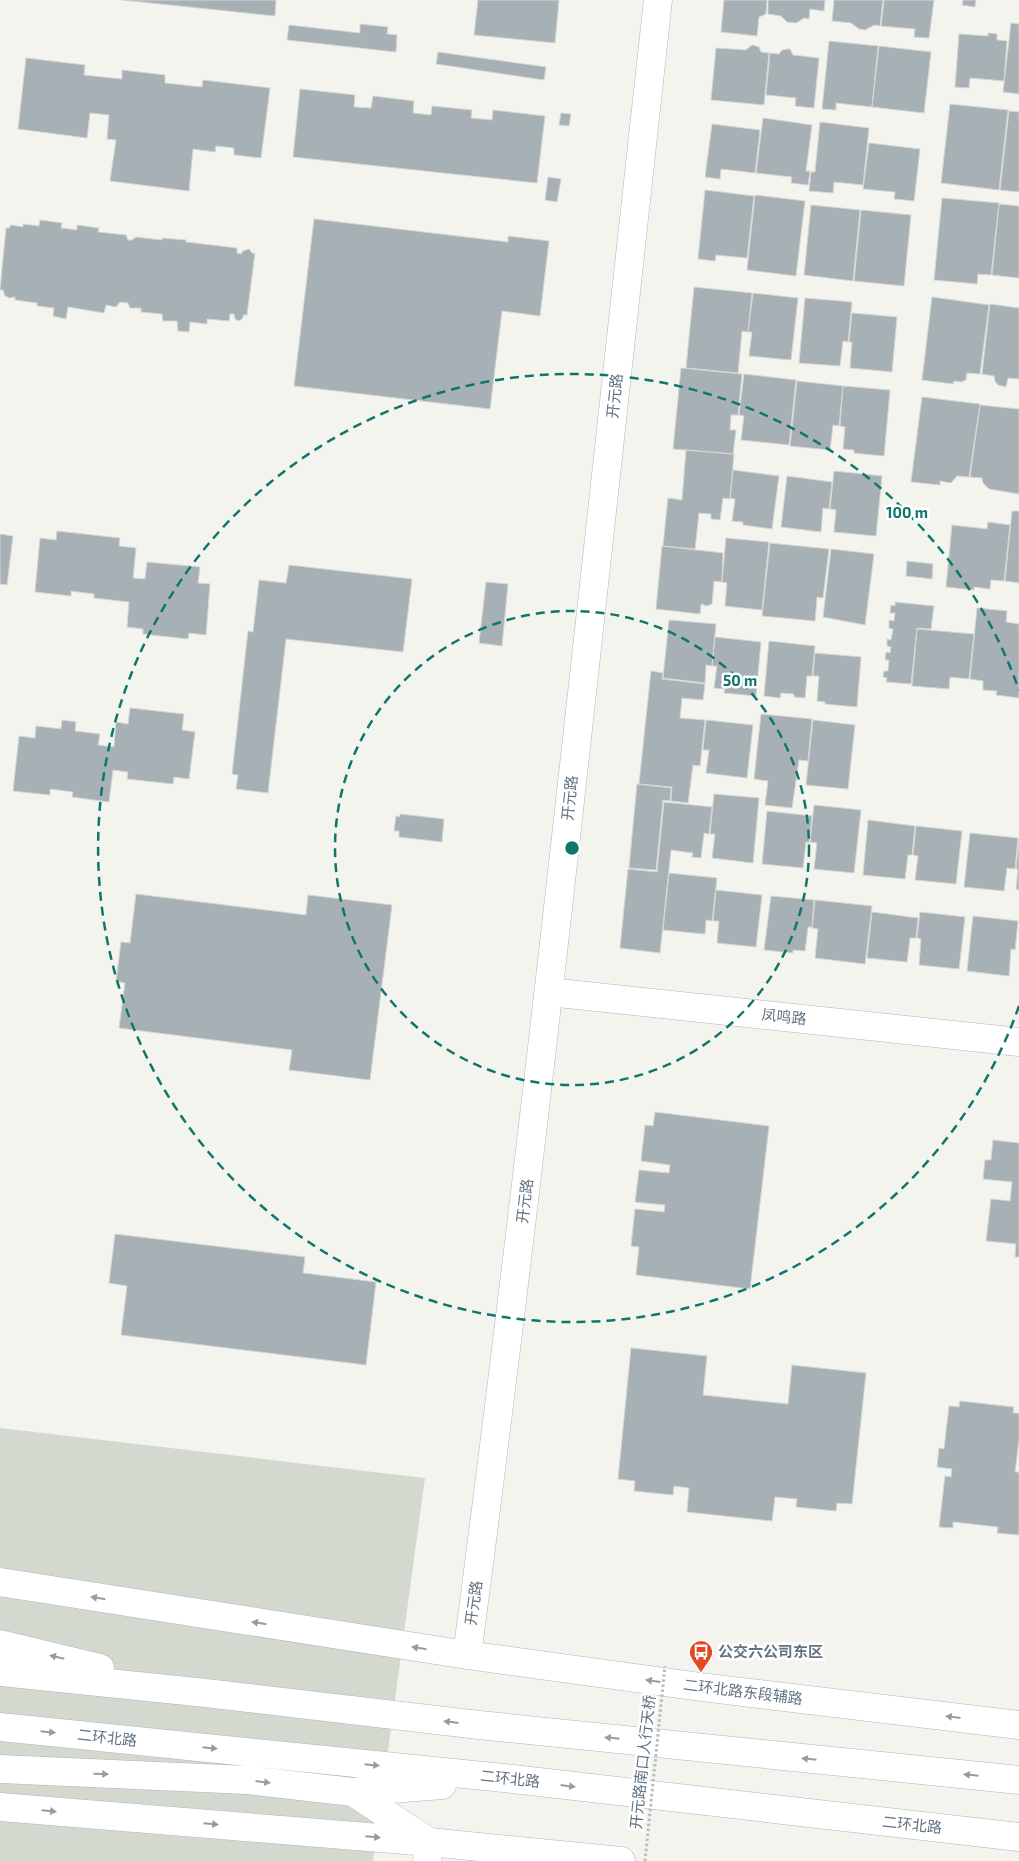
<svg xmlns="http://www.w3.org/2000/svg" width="1019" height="1861" viewBox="0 0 1019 1861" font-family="'Exo 2','Noto Sans SC',sans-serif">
	<rect width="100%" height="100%" fill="#f4f4ef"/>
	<path fill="#d3d9cf" d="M0,1428l425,50 -52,383h-373z"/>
	<path fill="#a7b0b4" stroke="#d5d5d2" d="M122,0h154l-1,16z
		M478,0h81l-4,43 -81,-8z
		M724,0h43l-1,14 -7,3 -2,19 -36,-4z
		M768,0h57l-1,11 -14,-2 -1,10 -5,-1 -8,5 -9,-1 -6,-6 -13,-2z
		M834,0h49l-3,26 -6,-1 -9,5 -6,-1 -8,-6 -19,-2z
		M884,0h50l-5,38 -15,-1 1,-8 -34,-3z
		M963,0h13l-1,7 -13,-2z
		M1011,23l8,1v70l-16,-2z
		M360,24l28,3 -1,7 10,1 -1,17 -109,-12 2,-15 71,8z
		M988,33l9,1v6l10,1 -3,40 -34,-3 -1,10 -14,-1 4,-53 29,2z
		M829,41l49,5 -6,61 -36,-4v7l-14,-1z
		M752,45l7,2 2,5 8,1 -5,52 -53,-5 5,-52 30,2z
		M879,46l52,6 -7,61 -52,-6z
		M787,49h3l3,6 26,3 -5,50 -19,-2 1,-8 -30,-3 4,-42 9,1 3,-4z
		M438,52l108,15 -2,13 -108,-16z
		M26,58l59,7 -1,10 38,4v-9l43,5v8l37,4 1,-7 67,8 -9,70 -27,-3v-7l-18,-2 -1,6 -22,-3 -4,42 -79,-10 6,-41 -9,-1 2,-24 -19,-2 -3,25 -69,-9z
		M300,89l55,6 -1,12 17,1 2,-12 41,5 -1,12 18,2 1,-9 40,4 -1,8 21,2 1,-10 52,6 -8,67 -244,-26z
		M950,104l58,6 -9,80 -58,-7z
		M1009,111l10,1v80l-19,-2z
		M561,113l10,1 -2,12 -10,-1z
		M763,118l49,7 -6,46h4l-2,14 -17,-2 1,-6 -36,-4z
		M820,122l49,6 -6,57 -29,-3 -1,11 -24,-2 2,-19h4z
		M712,124l48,6 -5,43 -34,-4 -1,10 -15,-2z
		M869,143l51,6 -6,52 -20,-2 1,-7 -32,-3z
		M548,177l13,2 -4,23 -12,-2z
		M705,190l49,6 -7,62 -31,-3 -1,6 -17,-2z
		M755,195l50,6 -9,75 -49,-6z
		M942,198l57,5 -8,72 -13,-1 -1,10 -43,-4z
		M999,204l20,2v72l-27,-3z
		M811,205l49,5 -7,71 -49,-6z
		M861,210l50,5 -7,71 -50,-5z
		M314,219l194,23v-6l41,5 -9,75 -38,-5 -12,98 -196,-23z
		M40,220l22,3 -1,5 16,2v-5l22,3 -1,4 28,3 2,5h4l4,-3 26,3v-2l24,2v2l51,6v5l4,1 2,-3 6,-2 4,5 2,-1 -8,62h-4v3l-4,3 -4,-2 -1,-5h-4l-1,7 -22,-2v5l-17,-2 -1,10 -11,-1 -1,-10h-14l-1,-7 -21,-2v-4h-11l-2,-5 -8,-1 -4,5 -10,-2 -2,8 -36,-6 -2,12 -13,-3 1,-8 -17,-2v-3l-22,-3v-3l-5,1 -5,-2 -2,-6h-3l6,-62h3l2,-3 12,2v-3l16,2z
		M694,287l58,6 -4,39 -6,-1 -4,42 -52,-5z
		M753,293l45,5 -7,62 -42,-4 3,-24h-4z
		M932,297l57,8 -9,69 -13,-1 -1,7 -5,2 -7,-1 -1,3 -31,-4z
		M805,298l47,4 -4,40 -5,-1 -3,25 -41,-3z
		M990,304l29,4v71l-11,-1 -2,9 -8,-2 -3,-4 -1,-5 -12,-2z
		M852,313l45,4 -5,55 -42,-4 2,-26h-3z
		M681,368l61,6 -4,41h-7l-1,15h6l-3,24 -60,-5z
		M744,374l52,6 -7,65 -48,-5 3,-24 -5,-1z
		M797,381l46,5 -4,40 -6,-1 -3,25 -40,-4z
		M843,386l47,4 -6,66 -30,-3v-3l-11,-1 2,-22 -5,-1z
		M922,397l58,7 -11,73 -12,-1 -6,7 -11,-2v4l-29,-3z
		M980,405l39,4v85l-30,-5 -6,-6 -1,-5 -12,-1z
		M686,450l48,4 -4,45 -7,-1 -3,22 -9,-1v-5l-12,-1 -4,36 -32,-3 5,-48 14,2z
		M733,470l46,6 -7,53 -29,-4v-3l-11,-1 3,-22 -5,-1z
		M834,471l48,5 -6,60 -42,-4 2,-22 -6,-1z
		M787,476l45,6 -3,27 -6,-1 -2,24 -40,-5z
		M1012,511h7v72l-14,-2z
		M988,522l22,3 -6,56 -13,-1 -1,9 -16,-2v3l-28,-3 6,-62 35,4z
		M57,531l63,7 -1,8 17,2 -3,30 12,1 2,-17 53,5 -2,16 12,1 -4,51 -17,-2 -1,6 -45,-5v-5l-16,-2 2,-25 -35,-4v-4l-23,-3v5l-36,-4 5,-54 16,2z
		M0,534l13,2 -6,49 -7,-1z
		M726,538l43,4 -7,68 -37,-4 2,-23 -5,-1z
		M770,543l59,6 -6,49 -6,-1 -2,24 -53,-5z
		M662,546l61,7 -1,29 -8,-1 -2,23 -5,2 -6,-2 -1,10 -44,-5z
		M831,549l43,5 -9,71 -42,-8z
		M907,561l26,3 -1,15 -26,-3z
		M289,565l123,14 -9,73 -117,-13 -18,154 -32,-4 2,-14 -6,-1 16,-143 5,1 6,-52 27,3z
		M486,582l22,2 -6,62 -23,-3z
		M895,602l39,4 -3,23 -14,-1 -6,56 -25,-2 1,-4 -4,-1 1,-6h4l1,-11h-4l1,-8 4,1 1,-6 -4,-1v-7l4,1 2,-11 -4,-1v-8l5,1 1,-8h-5l1,-8 4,1z
		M977,608l30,3 -1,11 13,2v74l-23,-3 1,-4 -14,-1v-9l-13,-2z
		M669,620l47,4 -4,42 -6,-1 -1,18 -42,-5z
		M917,629l57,5 -5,45 -19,-2 -1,12 -37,-3z
		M715,637l46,5 -5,54 -32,-3 1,-4 -11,-1 3,-22h-5z
		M769,641l46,5 -3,30h-5l-2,22 -11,-1v-3l-13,-1 -1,5 -16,-2z
		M815,653l46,4 -4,50 -32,-3v-2l-8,-1 2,-25h-6z
		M651,671l12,2 -1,6 43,5 -2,16 -21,-2 -2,20 25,2 -5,46 -7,-1 -5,38 -17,-2 1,-14 -33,-3z
		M130,708l54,6 -2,16 13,2 -6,47 -15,-2 -1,7 -46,-5 1,-7 -15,-2 -4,32 -37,-5 1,-5 -23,-3v6l-37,-4 6,-55 16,2 1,-12 25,3 1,-9 14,2 -1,9 25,3 -2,11 16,2 2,-25 12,2z
		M761,714l51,5 -4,42 -9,-1 -7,48 -27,-3 3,-24 -14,-2z
		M706,720l47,5 -6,53 -41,-5 3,-23h-6z
		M813,720l42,5 -7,64 -42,-4z
		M637,784l34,4 -1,13 -7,-1 -7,70 -27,-2z
		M714,794l45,4 -6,65 -41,-5 3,-24h-5z
		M664,802l48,5 -3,27 -5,-1 -3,25 -9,-1 1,-4 -22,-3 -11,103 -40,-5 8,-79 29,3z
		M814,805l47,5 -7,63 -40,-4 3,-26 -7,-1z
		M767,811l45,5 -3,27 -3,-1 -3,26 -41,-4z
		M400,814l44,5 -2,23 -43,-5v-6h-5l2,-15 4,1z
		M868,820l47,6 -3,29h-4l-3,24 -42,-4z
		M916,826l46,5 -6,53 -41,-4 3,-24 -5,-1z
		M970,833l48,5 -3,31 -8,-1 -3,23 -40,-4z
		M1019,839v51l-3,-1 2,-20h-2z
		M669,873l48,5 -5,43 -6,-1 -1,14 -42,-4z
		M716,890l46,5 -6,52 -39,-4 2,-22h-6z
		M136,894l170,21 2,-20 84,10 -22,175 -81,-10 3,-20 -173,-22 6,-45 -9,-2 5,-39 9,1z
		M771,896l43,4 -2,27h-4l-3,24 -12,-1v3l-29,-3z
		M815,900l57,6 -7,58 -50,-6 3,-29 -6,-1z
		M872,912l46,6 -2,20h-6l-3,24 -40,-4z
		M920,912l45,5 -6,52 -40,-4 2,-26 -4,-1z
		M973,916l45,5 -3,29 -4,-1 -2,27 -42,-5z
		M655,1112l114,14 -19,163 -114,-14 3,-28 -8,-1 4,-37 29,3 1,-7 -30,-3 4,-32 30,3 1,-8 -29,-4 4,-36 8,1z
		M993,1140l26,3v114h-4l1,-13 -30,-3 5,-42 19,2 2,-19 -29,-3 2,-19h6z
		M115,1234l190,23 -2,16 73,9 -10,83 -245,-30 6,-49 -18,-3z
		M631,1348l76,8 -4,39 85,9 4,-39 74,8 -14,131 -15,-1 -1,8 -40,-4 1,-8 -22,-2 -3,24 -85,-9 2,-24 -15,-2 -1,9 -39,-4 1,-10 -17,-2z
		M960,1401l54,6 -1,6h6v27l-4,32h4v63l-22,-2 1,-6 -45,-5v6l-14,-1 6,-51 6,1 1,-8 -15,-2 2,-19 5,1 5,-43 10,1z"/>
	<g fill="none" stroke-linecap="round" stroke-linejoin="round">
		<g stroke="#b1b7bb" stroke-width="29">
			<path id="secondary" d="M549,992l470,50
				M0,1582l467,73 234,32 318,38
				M467,1655c73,-550 130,-1103 191,-1655
				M353,1792l76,50 -2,19
				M0,1807l429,35 192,19"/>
		</g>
		<g stroke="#b0b4b7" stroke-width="29">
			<path id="highway" d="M0,1644l100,24
				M0,1672l206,21 273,32 540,55
				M0,1727l513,52 506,58
				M0,1769l247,11 106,12 89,-7"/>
		</g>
		<use href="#secondary" stroke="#fff" stroke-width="28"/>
		<use href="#highway" stroke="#fff" stroke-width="28"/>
		<path stroke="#b9bbbd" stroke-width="3" stroke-dasharray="2.5 2.5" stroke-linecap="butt" d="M645,1861l20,-195"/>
	</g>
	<defs><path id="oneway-solid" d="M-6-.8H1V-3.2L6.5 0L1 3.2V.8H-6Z" transform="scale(1.25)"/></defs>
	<g fill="#929ea7">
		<use href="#oneway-solid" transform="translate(98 1598) rotate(-171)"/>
		<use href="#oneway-solid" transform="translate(259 1623) rotate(-171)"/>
		<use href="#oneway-solid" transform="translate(419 1648) rotate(-171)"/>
		<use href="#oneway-solid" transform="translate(57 1657) rotate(-167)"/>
		<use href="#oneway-solid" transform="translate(653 1681) rotate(-172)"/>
		<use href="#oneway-solid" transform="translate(953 1717) rotate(-173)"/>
		<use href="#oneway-solid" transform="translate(451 1722) rotate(-173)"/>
		<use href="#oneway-solid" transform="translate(48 1732) rotate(6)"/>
		<use href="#oneway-solid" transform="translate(612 1738) rotate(-174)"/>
		<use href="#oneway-solid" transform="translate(210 1748) rotate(6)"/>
		<use href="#oneway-solid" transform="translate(809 1759) rotate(-174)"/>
		<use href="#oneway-solid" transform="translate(372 1765) rotate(6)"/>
		<use href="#oneway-solid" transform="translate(101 1774) rotate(2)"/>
		<use href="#oneway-solid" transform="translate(971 1775) rotate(-174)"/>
		<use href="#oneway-solid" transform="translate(263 1782) rotate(7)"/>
		<use href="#oneway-solid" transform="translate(568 1786) rotate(7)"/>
		<use href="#oneway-solid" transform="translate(49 1811) rotate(5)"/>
		<use href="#oneway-solid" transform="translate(211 1824) rotate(5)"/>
		<use href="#oneway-solid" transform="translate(373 1837) rotate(5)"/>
	</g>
	<g fill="none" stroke="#0f766e" stroke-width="2.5" stroke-dasharray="9 6">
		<circle cx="572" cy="848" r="237"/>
		<path d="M1019 1006A474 474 0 1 1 1019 690"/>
	</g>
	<defs>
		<g id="bus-pin" transform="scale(1.25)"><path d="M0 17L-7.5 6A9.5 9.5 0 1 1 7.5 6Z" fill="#e24921" stroke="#fff"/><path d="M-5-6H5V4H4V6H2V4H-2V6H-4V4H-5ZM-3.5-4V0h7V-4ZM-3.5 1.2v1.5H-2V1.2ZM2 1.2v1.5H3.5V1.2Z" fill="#fff"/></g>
	</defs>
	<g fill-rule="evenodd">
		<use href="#bus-pin" x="701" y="1652"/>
	</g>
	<g text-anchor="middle" stroke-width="5" stroke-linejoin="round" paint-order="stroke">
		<g font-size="15" fill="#637481" stroke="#fff">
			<text transform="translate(615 396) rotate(-84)" y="5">开元路</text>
			<text transform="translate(570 798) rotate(-84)" y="5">开元路</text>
			<text transform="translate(784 1017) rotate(6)" y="5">凤鸣路</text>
			<text transform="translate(525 1201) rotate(-83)" y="5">开元路</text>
			<text transform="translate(474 1603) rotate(-82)" y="5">开元路</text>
			<text transform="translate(743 1692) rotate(7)" y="5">二环北路东段辅路</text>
			<text transform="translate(107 1738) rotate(6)" y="5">二环北路</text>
			<text transform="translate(643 1762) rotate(-84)" y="5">开元路南口人行天桥</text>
			<text transform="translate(510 1779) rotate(6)" y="5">二环北路</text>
			<text transform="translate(912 1825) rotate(6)" y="5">二环北路</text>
		</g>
		<g font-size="15" font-weight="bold" fill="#637481" stroke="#fff" text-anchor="start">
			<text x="718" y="1657">公交六公司东区</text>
		</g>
	</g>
	<circle cx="572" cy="848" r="8" fill="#0f766e" stroke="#fff" stroke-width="2.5"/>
	<g font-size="15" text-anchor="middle" font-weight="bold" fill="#0f766e" stroke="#fff" stroke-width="5" stroke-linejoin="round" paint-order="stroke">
		<text x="907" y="518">100 m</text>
		<text x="740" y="686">50 m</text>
	</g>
</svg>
